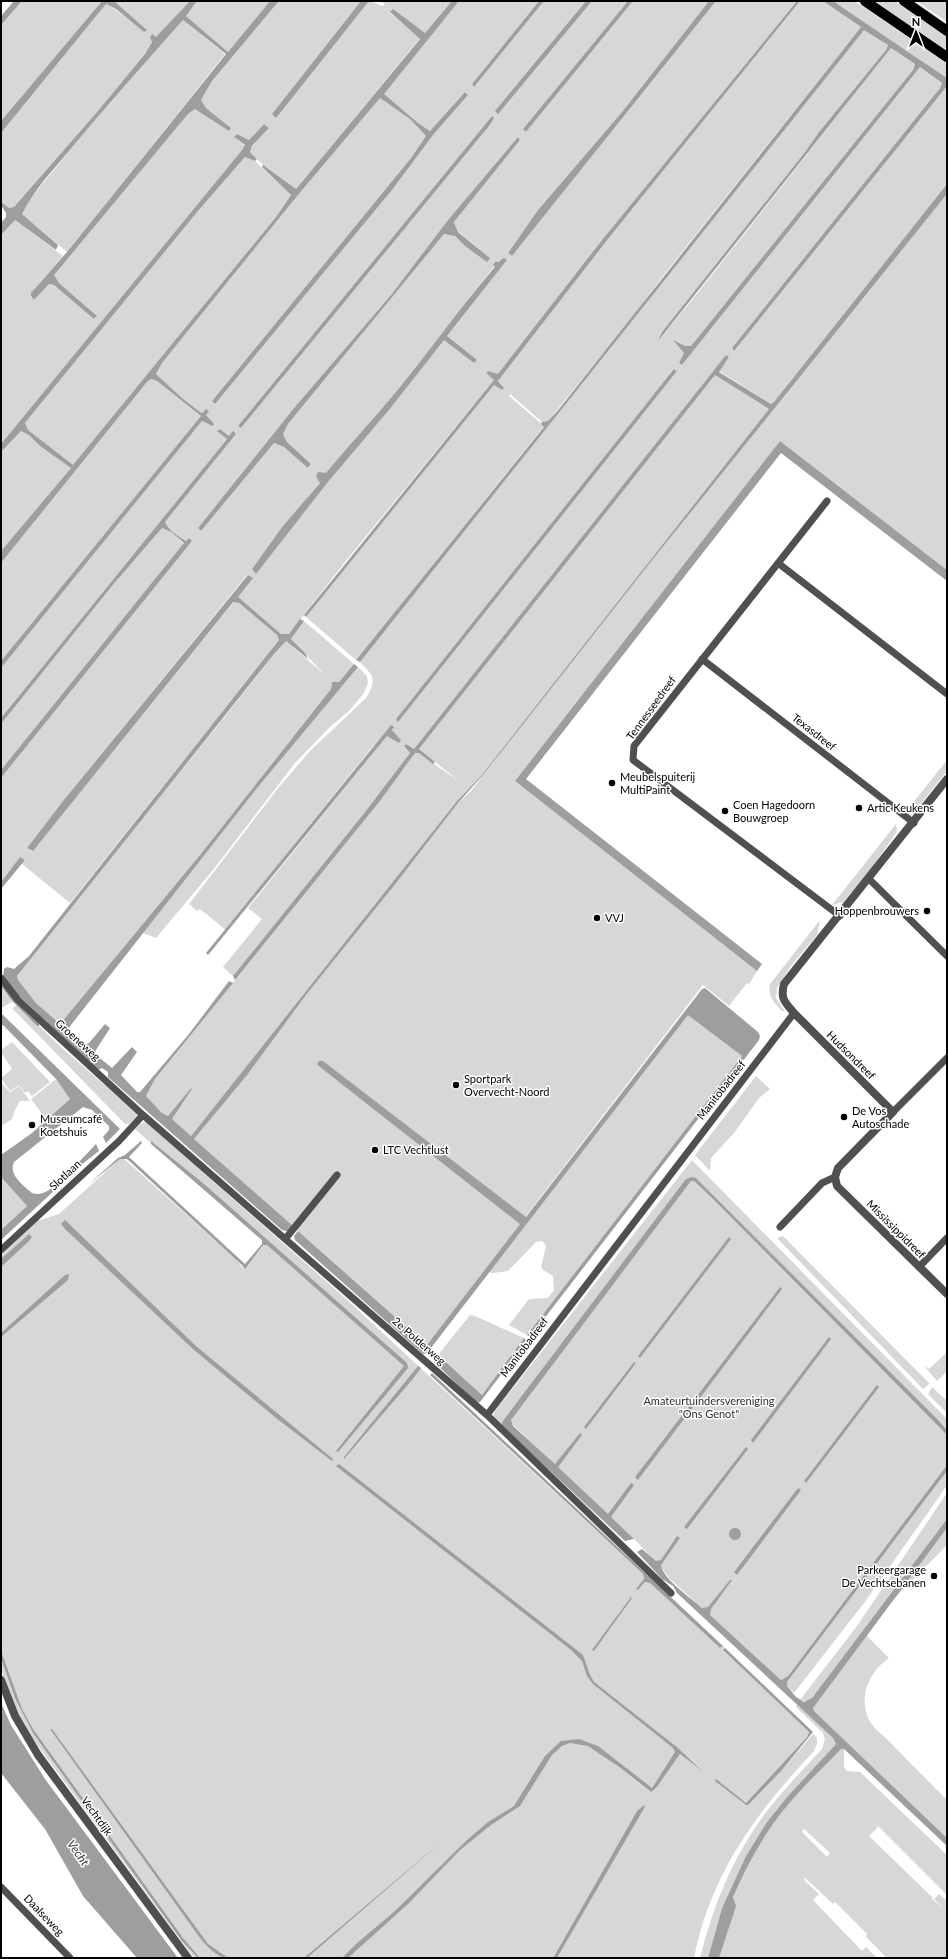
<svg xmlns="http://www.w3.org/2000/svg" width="948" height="1959" viewBox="0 0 948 1959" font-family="Lato,sans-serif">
	<rect width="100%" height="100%" fill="#fff"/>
	<path fill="#d7d7d7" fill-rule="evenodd" d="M22,1h80l-101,120v-96z
		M114,1h76l-34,37 -4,-3 -2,3 2,4 -7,12 -48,58 -83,95 -5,1 -8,-6v-69l105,-129c15,7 25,21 40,25z
		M197,1h73l-42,51 -42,-36z
		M279,1h82l-89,113 39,-41 58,-72 14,5 2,-2 -4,-3h71l-27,32 -33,-23 -2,3 30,25 -124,151 -32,-23 -14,-14 2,-5 17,-19 -5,-4 -15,16 -12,-6 -3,3 11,9 -3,4 -241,294v-209l14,-15 48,36 -32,37v3l3,4 15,-16 5,1 41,34 2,-3 -38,-33 -6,-8 135,-161 7,-5 36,19 -25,-20 -5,-8 11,-19z
		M459,1h80l-67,83 2,3 70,-86h42l-90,110 2,2 94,-112h36l-105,128 3,3 107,-131h76l-87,111 -84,98 -30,43 4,3 204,-255h81l-195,239 -104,135 -10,-4 -2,2 8,7 -149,182 -56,72h-8l-44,-37 15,-19 -5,-3 -184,226 -36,47 5,3 201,-249 6,1 38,32 2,5 -209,263 -48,-39 3,-4 -5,-3 -19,25v-104l191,-237c-10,0 -23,-9 -27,-19l71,-88 -7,2 -9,-7 -2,2 9,8 -226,279v-50l201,-247 9,5 -6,-11 1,-6 -4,4 -2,-1 -18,-14 -26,-24 6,-11 136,-168 82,-97 30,21 16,17 -15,22 -199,243 3,3 177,-214 41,-55 35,-40 -3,-3 -35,39 -12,-8 -35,-29zM492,116l-3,10 -248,302 -3,-2zM518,137l2,3 -66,82 4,9 32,27 -25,-12 -10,-10 -11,-2 -156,190 -5,10 4,8 24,22 -2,4 -25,-21 -10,-4 -73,88 -3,-3 96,-120 97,-113 57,-75zM507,260l-60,76 29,24 -1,3 -31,-24 -55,71 -61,72 -72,91 -4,-4c44,-61 95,-118 144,-176 34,-41 64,-86 99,-127l1,-5z
		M800,1h23l38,26 -202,254 -28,38 -83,102 -6,1 -32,-28 -1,2 35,30 -188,234 -50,-43 188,-232 8,5 2,-2 -6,-7 110,-142z
		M833,1h21l93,63v14z
		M870,1h24l53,36v16z
		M916,1h31v21z
		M183,20l42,34 -158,198 -45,-38 4,-10 76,-93z
		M864,29l24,16 -2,5 -67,82 -14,20 -143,180 -4,9 42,-51 191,-242 24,16 -2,6 -222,276h-6l-11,-5 10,12 -5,11 3,1 238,-298 22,16 -2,5 -208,260 2,3 213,-265v98l-173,218 -3,2 -52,-33 10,-14 -3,-1 -312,393 -10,-3 6,7 -45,59 -132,164 -10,-9 39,-48 -14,-11 139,-172 12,6 1,-2 -8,-10 1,-2 -2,-2c-8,10 -18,19 -26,30 -46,57 -93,115 -139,174l-26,-21 -3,2 -8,-7 90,-117 31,-36 56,-53c11,-18 8,-22 -6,-36l3,-6zM675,369l2,2 -279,350 -2,-2z
		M245,157l10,4 36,34 -15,22 -203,249 -45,-36 -3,-7 173,-212z
		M947,194v376l-167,-129 -265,340 242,190 -8,13 -2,-1 -18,23 -26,-21 -216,282 201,-253 54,42 -215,279 -18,-10 20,-26 19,-1 6,-8 -1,-14 -10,-6 -2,-3 5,-21 -4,-5 -6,1 -28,29 -15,2 -4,-1 -58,76 -237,-209 52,-64 60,-80 91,-113 61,-79 13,-12 83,-108 -73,93 -24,25 -266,335 -19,-17 20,-30 -1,-1 -23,28 -6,-3 -16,-17 9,-17 225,-278 35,-48h4l42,30 -42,-34 296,-374 54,34 -209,267 216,-272z
		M151,379l6,2 44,35 -1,2 -199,243v-98l146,-181z
		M21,431l8,4 11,11 31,22 -70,83v-99z
		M162,528l9,4 13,12 -183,226v-46l111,-138z
		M304,621l50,43 -15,18h-7l-1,7 -131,166 -140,169 -24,-21 -18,-23 -1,-4c83,-109 173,-213 257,-322l12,-13 39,34 -34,-36z
		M358,667l9,9 1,7 -4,10 -14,17 -20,17 -35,36 -82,107 -57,68 -13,-5 115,-146z
		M947,760v11l-28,35 -11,3z
		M896,824l1,7 -5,8 -21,30 -28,33 -11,3z
		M820,920l-3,15 -27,32 -13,21 -1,10 9,13h-3c-7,-7 -15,-15 -12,-27z
		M1,987l11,15 -11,6z
		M17,1005l46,44 76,66 -10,9h-4l-113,-116z
		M12,1042l38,40 -18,14 -4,-5 -3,2 -6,-8 -9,6 -9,-13 11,-9 -11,-17v-2z
		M756,1076l14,13 -11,9 -25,35 -23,25 -1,13 -15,-16z
		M56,1079l14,20 -23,21 -16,-21z
		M1,1082l9,10 9,-6 11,15h-10l-5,9 -3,9 -9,6 -2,-1z
		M146,1122l198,175 299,277 1,5 -7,10 1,1 7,-8 5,1 70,65 3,-2 2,2 -2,2 86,82 -2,5 -61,66 -31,-22 31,24 36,-35 31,-36 4,4v6l-3,7c-58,62 -103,122 -120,207h-137l88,-151 -1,-2 -7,6 -84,147h-359l-170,-231 -8,-15 -15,-43v-414l36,-34 22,-7 63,-57 114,102 8,10 19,-24 3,-1 -131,-115 5,-5zM678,1748l26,23 -24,-17 -23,33 -8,4 -42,-33 45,30z
		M692,1160l255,259v11l-251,-252h-7l-3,2 -184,242v4l-9,-9 2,-6z
		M1,1177l26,29 -26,24z
		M691,1181h3l19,18 234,236v30l-159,211 -7,4 -112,-102 -8,-11 -25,-26 -125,-118 1,-7z
		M783,1236l146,147v1l-6,5 -146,-151z
		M470,1315l5,1 49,22 -42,57 -44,-40z
		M947,1352v19l-10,10 -13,-15 5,3z
		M932,1387l15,14v12l-19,-19z
		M947,1471v14l-20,29 -63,89 -70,90 -7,-7v-4z
		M947,1493v26l-135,179 -4,4 -8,-2 57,-74z
		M947,1528v17l-54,55z
		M866,1635l23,23c-20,14 -31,38 -20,62 4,8 15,16 21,22 19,20 38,39 57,58v38l-133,-127 -2,-3z
		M797,1704l36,34 3,6 -48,52 -21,26 -21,34 -24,52 -14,50h-8c14,-56 37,-112 75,-157 15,-18 31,-35 47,-52l3,-10 -2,-6 -27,-26z
		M841,1749h3v18l3,4 13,1 87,83v40l-71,-71 2,3 -9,9 64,62 -1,1 11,9 -9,-9 5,-5 8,7 -2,4h2v53h-60l-21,-21 1,-3 -32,-32 -2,2 -15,-14 8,-8 -8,8 -13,-12 -1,2 15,14 -6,6 49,51 4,-4 11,11h-158c3,-13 19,-51 14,-61 11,-25 24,-50 40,-73 19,-27 45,-51 68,-75zM804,1829l26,24 -3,4 -25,-25z"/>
	<path fill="#9e9e9e" d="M14,1h8l-21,24v-9z
		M102,1h12l33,29 -3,2 -28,-23 -10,-5 -105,129v-12z
		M190,1h7l-11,15 42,36 42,-51h9l-67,80 -11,19 5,8 25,20 -2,3 -34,-22 -7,5 -134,161 5,8 38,33 -3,3 -40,-34 -5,-1 -15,16 -3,-4v-3l36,-41 159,-198 -43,-34c-38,43 -77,86 -114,131 -16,19 -36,40 -47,63l36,31 -2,5 -41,-30 -14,15v-12l5,-6v-4l-5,-8v-3l8,6 5,-1 83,-95 48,-58 7,-12 -2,-4 2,-4 4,3z
		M361,1h8l-93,117 -4,-4z
		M452,1h7l-75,93 34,29 12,8 35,-39 3,3 -35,40 -41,55 -177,214 -3,-3 199,-243 15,-22 -16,-17 -30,-21 -82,97 -136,168 -6,11 26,24 18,14 2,1 4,-4 3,2 -3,4 8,9 -2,2 -10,-5 -201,247v-7l200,-245 -44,-35 -6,-2 -4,3 -146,181v-12l70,-83 -31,-22 -11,-11 -8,-4 -20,21v-8l241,-294 3,-5 -11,-8 3,-3 12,6 15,-16 5,4 -17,18 -2,6 7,7 -2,2 -10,-4 -47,54 -173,212 3,7 45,35 203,-248 15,-22 -29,-28 1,-2 33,24 124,-150 -30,-27 3,-3 32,24z
		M539,1h5l-70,86 -2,-3z
		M586,1h6l-94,113 -3,-3z
		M628,1h5l-107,131 -3,-3z
		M709,1h7l-204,255 -4,-3 30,-43 84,-98z
		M797,1h3l-192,238 -110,142 6,7 -2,2 -8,-5 -188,232 -2,-2 190,-235 -8,-7 2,-2 10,3 104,-134z
		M823,1h10l102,69 12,8v8l-213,265 -2,-3 208,-260 2,-5 -22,-16 -238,298 -3,-2 5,-10 -11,-13 12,6h6l222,-276 2,-6 -24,-16 -233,293 4,-9 143,-180 14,-20 67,-82 2,-5 -24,-15 -504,632 -4,-2 188,-233 -3,-3 1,-2 6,-1 11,-12 302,-382z
		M492,116l2,2 -5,8 -248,302 -3,-2z
		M518,137l2,3 -66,82 4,10 32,26 -3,4 -22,-16 -10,-10 -11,-2 -156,190 -5,10 4,8 24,22 -3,4 -24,-21 -10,-4 -73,88 -3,-3 96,-120 97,-113 57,-75z
		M947,184v10l-294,365 -170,216 -25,28 -61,79 -91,113 -59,80 -53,64 99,87 -4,6 -7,-2 -174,-153v-5l-6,-4 -4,2 -83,-78 -12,-15 1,-8 3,-2 7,2 15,-13 250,-316 -2,-5 -38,-32 -6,-1 -200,249 -6,-3 36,-47 185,-226 5,3 -15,19 43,37h8l11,-15 4,2 -13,18 14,14 3,6 -22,-18 -12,13 -257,322 1,4 18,23 24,21 140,-169 131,-166 1,-7h7l15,-18 4,3 -100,120 -191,243 17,15 5,-2 16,-19 5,4 -14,22 -1,4 17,14 20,-21 5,5 -16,23 16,17h3l49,-58 40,-53 4,2 -78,96 -9,17 16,17 6,3 23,-28 1,1 -20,30 19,17 266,-335 24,-25 288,-367 -54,-34 -296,374 16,13 -2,2 -14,-11h-4l-35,48 -145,179 -2,-4 132,-164 45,-59 -6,-7 2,-2 8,5 312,-394 3,2 -10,15 52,32 3,-2z
		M504,258l3,2 -60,76 30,24 -3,3 -30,-23 -55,70 -61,72 -72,92 -4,-5 31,-43 37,-43 -4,-7 2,-4 8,1c23,-28 47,-53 70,-81 34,-41 64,-85 99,-125l-2,-2 3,-4 2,1z
		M674,369l3,2 -279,351 -2,-3z
		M220,429l9,7 4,-5 3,3 -71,88c4,9 13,14 21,19l3,-3 3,3 -191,237v-8l183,-227 -13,-11 -9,-4 -50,58 -111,138v-6l226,-279 -10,-8z
		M780,441l167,129v11l-166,-128 -255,326 236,185 -5,7 -242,-190z
		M391,725l3,2 -2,3 9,10 -2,3 -12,-7 -174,213 -5,6 -2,-2z
		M20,857l5,3 -24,29v-7z
		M705,988l53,44 2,4 -1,4 -229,297 -3,-2 215,-279 -54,-41 -261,338 -4,1 -128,-114 -1,-4 4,-5 129,114 93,-121 -200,-157 -3,-3 2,-3h4l203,156 176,-228z
		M1,1013l119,116 -14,14 -3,-6 6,-7v-4l-17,-16 -9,-3 -69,55c-6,13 9,23 18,31 14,5 26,-11 36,-20h2l1,2 -70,65v-10l26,-24 -26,-29v-22l31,-22 38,-34 -14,-20 -53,-54 -2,1z
		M141,1141l1,2 -13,14 116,107 17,-20v-4l-111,-96v-3l53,43 203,179 1,5 -70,84 -2,-1 68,-85 -137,-121h-4l-18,24 -2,-2v-1l-116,-107h-7l-31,25 29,-26 7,-3z
		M96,1144l3,7 -18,14h-2l-1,-2z
		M692,1177l4,1 242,242 9,10v5l-234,-236 -19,-18h-3l-180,239 2,6 42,38 25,-31 2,2 -24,32 50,47 23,-31 3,2 -23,32 23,22 -9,2 -123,-115v-4l184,-243z
		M65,1220l132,127 136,112 -1,2 -56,-43 -82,-68 -129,-121 -4,-5z
		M29,1234l3,3 -3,4 -28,26v-8z
		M729,1237l2,2 -91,119 -2,-2z
		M69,1274l-1,6 -67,57v-4l64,-58z
		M780,1287l2,2 -85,113 -3,-2z
		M829,1337l2,2 -78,104 -2,-3z
		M524,1338l3,3 -47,61 -3,1 -43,-41 4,-7 44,40z
		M634,1362l2,1 -50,66 -2,-2z
		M418,1366l3,2 -9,12 -68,79v-2z
		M432,1373l291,273 -3,2 -70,-65 -5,-1 -7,8 -2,-1 8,-10 -1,-5 -213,-199z
		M877,1385l2,2 -73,96 -2,-2z
		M690,1405l3,2 -55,73 -3,-3z
		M746,1447l2,2 -61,80 -3,-2z
		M339,1464l244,191 7,20 4,7 84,66 26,24 -24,-18 -23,33 -6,5 -32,-25 -31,-21 -18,-3 -8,3 -10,9 -32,51 -29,19 -31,25 -52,54 -60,54h-6l14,-14 39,-33 72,-71 21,-18 26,-16 31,-50 16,-15 18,-2 19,7 54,42 23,-36 -2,-4 -80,-64 -6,-8 -5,-15 -11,-11 -235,-184z
		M947,1465v6l-160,211v4l9,11 8,5 8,-4 135,-179v9l-134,180 1,3 133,127v8l-103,-97h-3c-23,24 -49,48 -68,75 -16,23 -29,48 -40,73l3,9 -17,52h-11l14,-50 24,-52 21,-34 21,-26 48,-52 -3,-6 -156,-145 -4,-7 -11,-7 -25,-27 5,-3 14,12 5,-1 16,-24 3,2 -19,27c1,13 31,34 41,43l6,-1 22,-27h2l-21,29 -1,6 71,65 7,-4z
		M798,1488l3,2 -64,85 -3,-3z
		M729 1534a6 6 0 1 1 12 0a6 6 0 1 1-12 0Z
		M631,1597l1,1 -38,53 -2,-1z
		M725,1648l88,84 -31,38 -34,35h-2l-31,-24 1,-2 30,24 61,-66 2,-5 -86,-82z
		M1,1651l21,58 11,20 150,209 17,20h-2l-16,-17 -149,-208 -18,-35 -14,-40z
		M1,1703l10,22 34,54 133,179h-41l-54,-62 -38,-67 -44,-56z
		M50,1729h2l156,215 20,14c-11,0 -21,-12 -28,-20z
		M644,1805l1,2 -88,151h-4l84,-147z
		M447,1837l-140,121h-3z"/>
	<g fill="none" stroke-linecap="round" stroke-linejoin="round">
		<path stroke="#9e9e9e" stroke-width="2.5" d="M1,984l11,15 26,26"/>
		<g stroke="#dbdbdb" stroke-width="12">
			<path id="primary" d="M865,1l82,56
				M904,1l43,30"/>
		</g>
		<path stroke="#505050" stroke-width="7" d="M827,501l-193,245 -1,14 207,156
			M778,563l169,131
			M702,659l212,164
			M869,879l78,77
			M1,978l17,22 125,115 344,300 184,178
			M893,1112l54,-54
			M780,1227l42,-44 13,-6
			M286,1238l51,-63
			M1,1250l118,-109 24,-26
			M919,1267l28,-29
			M487,1415l307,-402
			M1,1887l69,71"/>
		<path stroke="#505050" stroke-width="8" d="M947,779l-163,205c-4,15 1,18 10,29l99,99 -55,56 -3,9 2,9 110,108
			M1,1680l14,36 23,39 150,203"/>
		<use href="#primary" stroke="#000" stroke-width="10"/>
	</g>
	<g fill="#000" stroke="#fff" stroke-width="1.5">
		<circle cx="612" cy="783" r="4"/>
		<circle cx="859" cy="808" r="4"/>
		<circle cx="725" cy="811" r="4"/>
		<circle cx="927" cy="911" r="4"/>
		<circle cx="597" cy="918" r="4"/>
		<circle cx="456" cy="1085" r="4"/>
		<circle cx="844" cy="1117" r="4"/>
		<circle cx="32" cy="1125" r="4"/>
		<circle cx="375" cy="1150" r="4"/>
		<circle cx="934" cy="1576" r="4"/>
	</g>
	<g text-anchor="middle" stroke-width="3" stroke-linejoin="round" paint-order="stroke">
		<g font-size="11" fill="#000" stroke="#fff">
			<text transform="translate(651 708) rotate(-54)" y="4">Tennesseedreef</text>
			<text transform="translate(814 732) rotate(38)" y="4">Texasdreef</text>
			<text transform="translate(78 1040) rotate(42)" y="4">Groeneweg</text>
			<text transform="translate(851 1055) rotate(45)" y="4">Hudsondreef</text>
			<text transform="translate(721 1090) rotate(-52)" y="4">Manitobadreef</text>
			<text transform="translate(65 1175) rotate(-43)" y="4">Slotlaan</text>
			<text transform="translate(896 1229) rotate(45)" y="4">Mississippidreef</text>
			<text transform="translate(419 1341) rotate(41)" y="4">2e Polderweg</text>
			<text transform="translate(524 1347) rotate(-53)" y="4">Manitobadreef</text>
			<text transform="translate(97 1816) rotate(54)" y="4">Vechtdijk</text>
			<text transform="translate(44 1915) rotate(46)" y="4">Daalseweg</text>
		</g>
		<g font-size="11" fill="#000" stroke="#fff" text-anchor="start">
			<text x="620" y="781">Meubelspuiterij<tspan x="620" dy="13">MultiPaint</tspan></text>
			<text x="733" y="809">Coen Hagedoorn<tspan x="733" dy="13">Bouwgroep</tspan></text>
			<text x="867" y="812">Artic Keukens</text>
			<text x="919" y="915" text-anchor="end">Hoppenbrouwers</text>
			<text x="605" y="922">VVJ</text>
			<text x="464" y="1083">Sportpark<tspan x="464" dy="13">Overvecht-Noord</tspan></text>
			<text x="852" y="1115">De Vos<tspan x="852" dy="13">Autoschade</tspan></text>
			<text x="40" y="1123">Museumcafé<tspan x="40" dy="13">Koetshuis</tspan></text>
			<text x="383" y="1154">LTC Vechtlust</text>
			<text x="926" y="1574" text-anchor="end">Parkeergarage<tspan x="926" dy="13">De Vechtsebanen</tspan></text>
		</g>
		<g font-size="11" fill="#2e2e2e" stroke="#fff">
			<text x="709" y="1405">Amateurtuindersvereniging<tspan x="709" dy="13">"Ons Genot"</tspan></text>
		</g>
		<g font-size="12" font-style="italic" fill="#3f3f3f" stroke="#fff">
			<text transform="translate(78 1853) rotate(55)" y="4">Vecht</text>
		</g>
	</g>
	<rect width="948" height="1959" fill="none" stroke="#000000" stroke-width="4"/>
	<g transform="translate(916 32)" stroke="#ffffff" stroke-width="3" paint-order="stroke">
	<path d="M0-3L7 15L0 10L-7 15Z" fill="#000000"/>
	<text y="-6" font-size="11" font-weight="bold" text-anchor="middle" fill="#000000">N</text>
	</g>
</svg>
